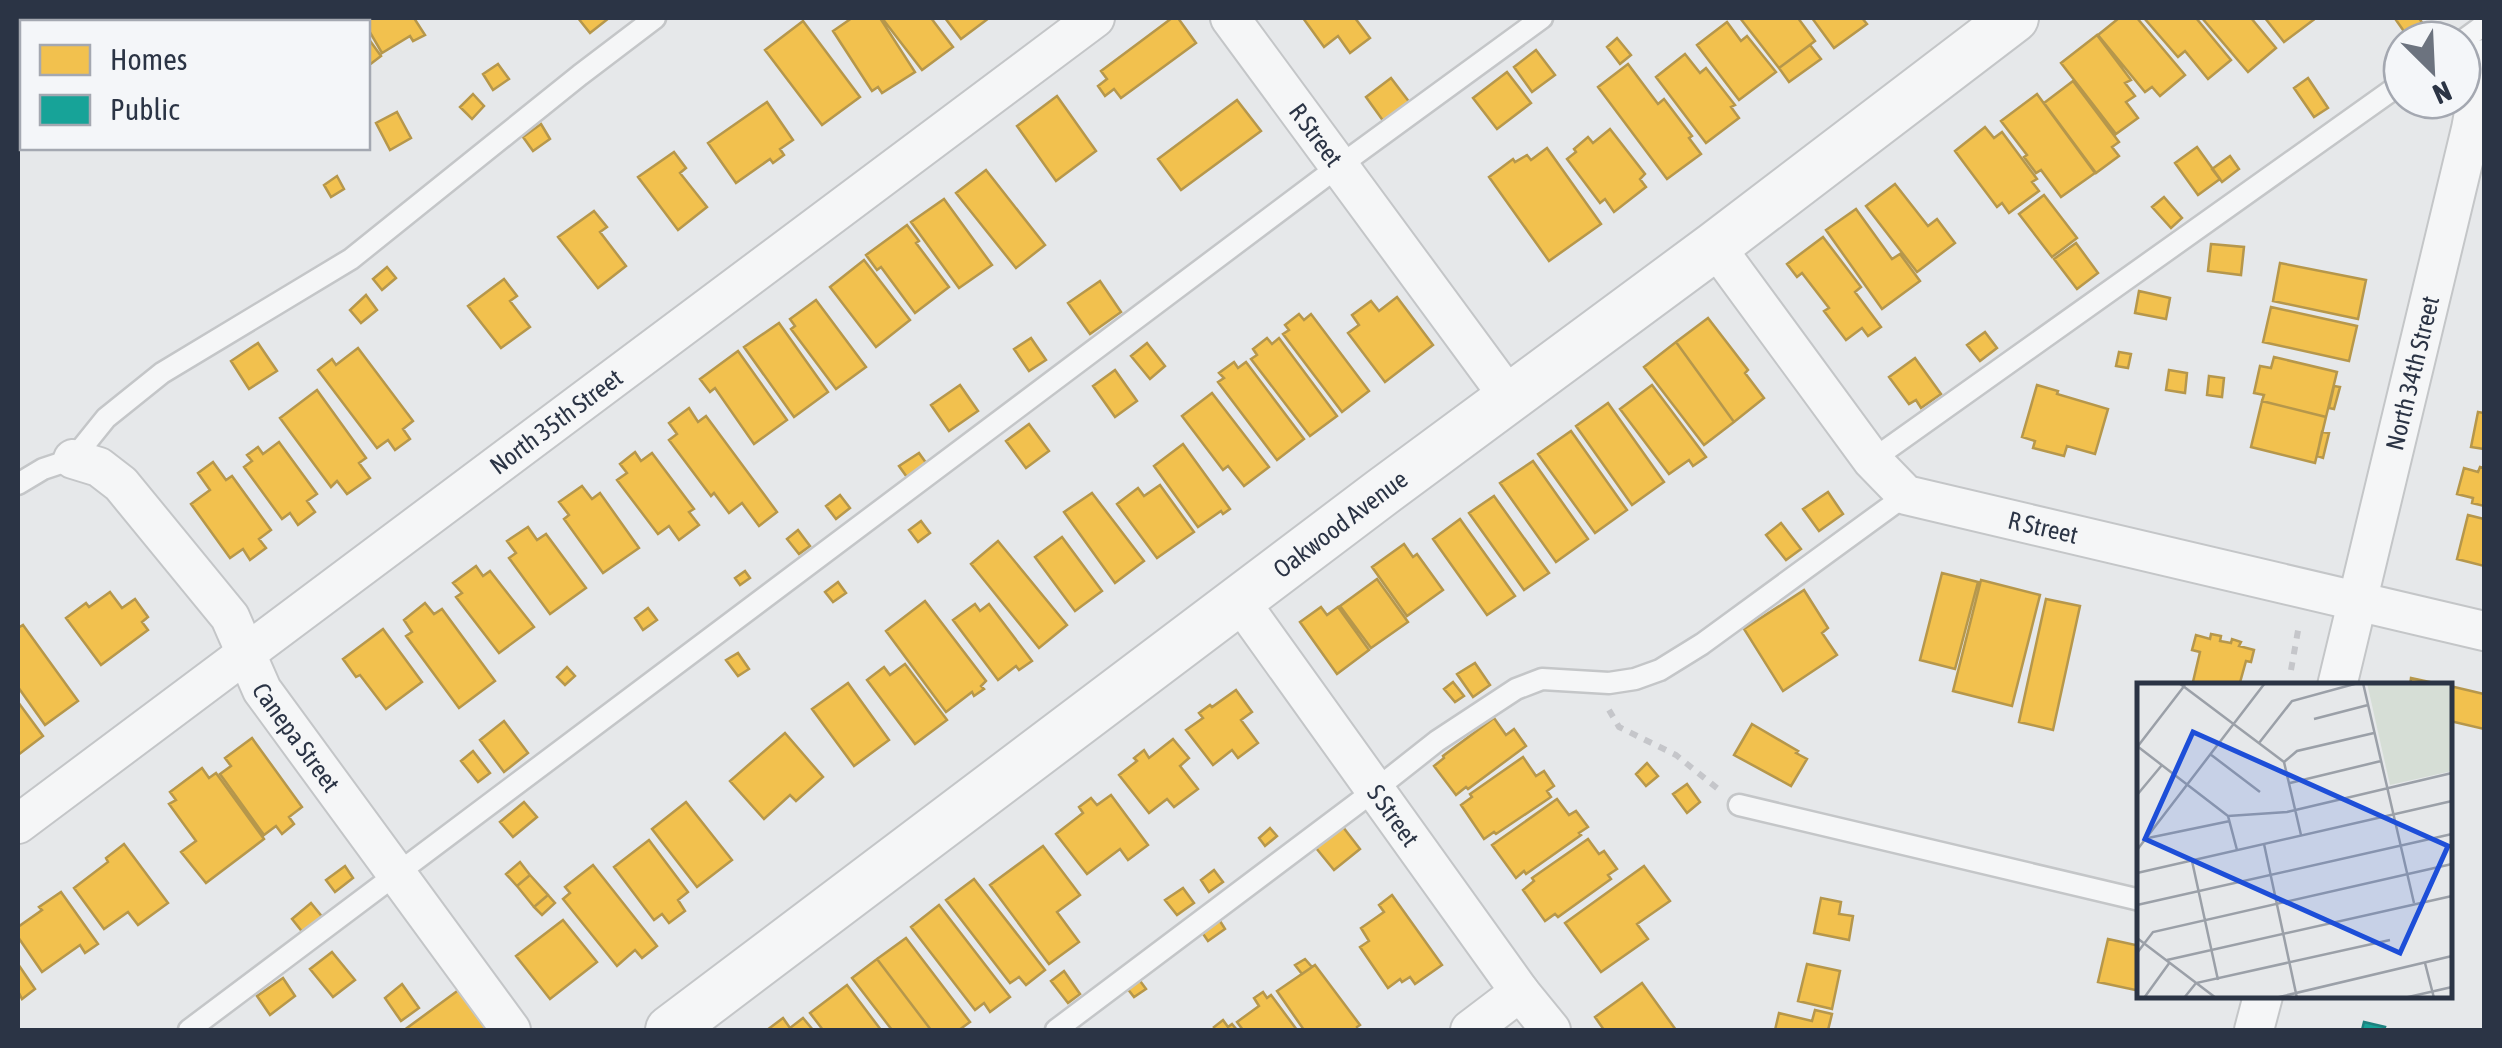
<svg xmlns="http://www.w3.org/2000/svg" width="2502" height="1048" viewBox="0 0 2502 1048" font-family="'Asap Condensed',sans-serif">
	<rect width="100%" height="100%" fill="#e6e8ea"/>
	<path fill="#f2c14e" stroke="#b6974b" stroke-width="2.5" d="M301,18h52l3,4h-52z
		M360,18h54l11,17 -12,6 -3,-5 -28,17 -14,-24v-7h-5z
		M578,18h31l-19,15z
		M852,18h28l35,54 -33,21 -4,-6 -6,4 -39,-60z
		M882,18h49l22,29 -31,23z
		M945,18h44l-28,21z
		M1172,18h6l18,25 -75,55 -7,-9 -9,7 -7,-10 9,-7 -6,-8z
		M1303,18h52l15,20 -20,15 -12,-17 -14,11z
		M1740,18h58l17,23 -36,27z
		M1812,18h50l5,6 -33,24z
		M2119,18h18l48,57 -25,21 -8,-9 -7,5 -47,-57z
		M2144,18h52l35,42 -23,19 -23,-28 -7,6z
		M2202,18h49l25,30 -28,24z
		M2265,18h51l-32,24z
		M2400,18h19l15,22h-24l-14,-20z
		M803,21l57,76 -38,28 -57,-75z
		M1727,22l14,19 6,-5 29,36 -37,28 -42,-55z
		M2097,35l34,45 -6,3 10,13 -9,6 12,16 -22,16 -55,-71z
		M368,38l13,18 -13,10z
		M1617,38l14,17 -11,9 -13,-17z
		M1810,45l11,14 -32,23 -10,-14z
		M1536,50l19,25 -23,17 -18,-25z
		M1685,54l15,19 6,-5 29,37 -4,2 8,11 -33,25 -50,-66z
		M498,64l11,15 -16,11 -10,-16z
		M1628,64l30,40 6,-5 28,37 -3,2 12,16 -34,25 -69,-92z
		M1507,72l24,31 -34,26 -24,-31z
		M1391,78l19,25 -26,19 -18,-25z
		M2308,78l20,30 -14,9 -20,-29z
		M2073,81l46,61 -7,5 7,9 -23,17 -52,-70z
		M473,94l11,12 -12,13 -12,-12z
		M2037,94l58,79 -34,24 -20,-27 -5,3 -12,-16 3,-2 -26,-34z
		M1057,96l39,55 -40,30 -39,-55z
		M1237,100l24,31 -80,59 -23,-31z
		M767,102l26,38 -13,9 4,6 -11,8 -3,-4 -34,24 -28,-40z
		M397,112l14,26 -21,12 -14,-27z
		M541,124l9,15 -17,12 -10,-14z
		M1985,127l9,11 8,-6 35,47 -5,3 7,9 -30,22 -7,-10 -5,4 -42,-56z
		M1610,129l35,45 -5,5 6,8 -32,25 -9,-13 -5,4 -33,-44 9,-7 -2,-3 14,-12 5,6z
		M2197,147l23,32 -22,16 -23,-32z
		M1547,148l54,76 -52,37 -60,-84 24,-18 2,3 12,-7 4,5z
		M674,152l12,16 -6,5 27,34 -29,23 -40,-53z
		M2230,156l9,13 -17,13 -10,-13z
		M986,170l59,75 -29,23 -60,-75z
		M337,176l7,13 -13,8 -7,-12z
		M1895,184l33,42 9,-7 18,24 -38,29 -51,-66z
		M2044,195l33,43 -25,19 -33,-43z
		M2164,197l18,21 -11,10 -19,-21z
		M944,199l48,66 -33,23 -48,-66z
		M1856,209l36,50 8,-5 20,27 -38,28 -56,-79z
		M594,211l13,16 -7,5 26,34 -28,22 -40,-51z
		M907,225l12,16 -3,2 33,44 -34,26 -34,-46 -4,3 -11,-15z
		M1823,237l38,50 -6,5 26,35 -13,9 -6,-8 -16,12 -22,-29 5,-3 -27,-35 -5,4 -10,-13z
		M2076,243l22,30 -21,16 -23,-30z
		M2211,244l33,3 -3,28 -33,-4z
		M864,260l46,60 -34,27 -46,-60z
		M2280,263l86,17 -8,39 -85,-18z
		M387,267l9,11 -14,12 -9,-11z
		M504,279l13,17 -7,5 20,26 -29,21 -33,-42z
		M1100,281l21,31 -31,22 -22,-31z
		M2139,291l31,7 -4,21 -31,-6z
		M366,295l11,15 -16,13 -11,-13z
		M1397,297l36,48 -48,37 -37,-49 11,-8 -7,-10 19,-14 8,10z
		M816,300l50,67 -30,22 -45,-60 4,-3 -5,-7z
		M2271,307l86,19 -8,35 -86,-19z
		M1299,314l5,6 7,-6 58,77 -27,21 -59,-78 6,-4 -4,-5z
		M1708,318l40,52 -3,3 19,25 -30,24 -58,-80z
		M779,323l49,69 -34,25 -50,-70z
		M1985,332l12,16 -17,13 -13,-16z
		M1031,338l15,22 -17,11 -15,-22z
		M1267,338l5,6 7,-6 58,78 -27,20 -59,-77 6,-4 -4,-6z
		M1676,342l58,80 -30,23 -60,-78z
		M258,343l19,28 -28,18 -18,-28z
		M1147,343l18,23 -15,13 -19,-23z
		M358,348l55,73 -10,8 7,10 -15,11 -7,-10 -11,8 -59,-78 14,-11 4,6z
		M738,351l49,69 -33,24 -39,-56 -5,4 -10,-13z
		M2119,352l12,2 -3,14 -12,-2z
		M2274,357l63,15 -11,45 -64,-16 2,-6 -10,-2 6,-27 11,2z
		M1915,358l26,36 -20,14 -5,-8 -7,4 -20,-27z
		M1234,362l4,6 8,-6 58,77 -27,21 -59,-78 6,-4 -5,-5z
		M1115,370l22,31 -22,16 -22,-31z
		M2169,370l18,3 -2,20 -19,-3z
		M2209,376l15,2 -2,19 -15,-2z
		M960,385l18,26 -29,20 -18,-26z
		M1652,385l54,72 -13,9 -4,-6 -20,14 -49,-65z
		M2037,385l21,6 -1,3 51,15 -13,45 -28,-8 -3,10 -31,-8 2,-7 -13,-4z
		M2334,386l6,1 -6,22 -5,-1z
		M317,390l49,68 -7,5 11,15 -23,16 -10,-13 -6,6 -51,-69z
		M1212,393l57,74 -25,19 -16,-20 -5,4 -41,-54z
		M2262,401l64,16 -11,46 -64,-16z
		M1608,403l56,79 -32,23 -56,-79z
		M689,408l9,14 8,-6 71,96 -18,14 -17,-23 -13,10 -15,-20 -3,3 -42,-56 8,-6 -8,-11z
		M2478,412l6,1v36l-13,-2z
		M1029,424l20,27 -23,17 -20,-27z
		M1571,431l56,79 -32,23 -57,-79z
		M2322,432l7,1 -6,25 -6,-2z
		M279,442l38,52 -10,7 8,11 -17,13 -8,-12 -8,6 -38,-52 8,-6 -5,-6 11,-8 5,7z
		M1183,444l47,65 -7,5 -2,-3 -23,16 -44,-61z
		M635,452l6,9 11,-8 42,56 -5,3 10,13 -20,15 -10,-14 -11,8 -41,-54 10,-7 -7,-9z
		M919,453l10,14 -20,13 -10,-14z
		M1533,461l55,78 -32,23 -56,-79z
		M213,462l13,18 6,-4 39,54 -12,9 7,9 -16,12 -7,-11 -13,9 -39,-54 19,-14 -12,-17z
		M2480,467l4,1v38l-12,-3 1,-5 -16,-4 7,-26 14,4z
		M1160,485l34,47 -37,26 -40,-54 21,-16 6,8z
		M582,486l10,13 8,-6 39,55 -36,25 -39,-54 5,-4 -10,-13z
		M1828,492l15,22 -24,17 -16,-22z
		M1092,493l52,68 -29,22 -51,-71z
		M840,495l10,13 -14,11 -10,-13z
		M1494,496l55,77 -25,17 -55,-77z
		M2468,515l16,4v47l-27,-7z
		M1460,519l55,77 -28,19 -54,-76z
		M921,521l9,12 -12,9 -9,-12z
		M1781,523l20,26 -15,11 -20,-25z
		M528,527l9,13 9,-6 40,54 -36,26 -41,-56 7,-5 -9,-12z
		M798,530l12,16 -11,8 -12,-15z
		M1062,537l40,54 -27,20 -40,-54z
		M998,541l69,84 -28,23 -68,-84z
		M1404,544l9,13 4,-3 26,36 -36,26 -35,-49z
		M476,566l7,10 7,-5 44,56 -35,26 -43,-56 6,-4 -9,-10z
		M745,571l5,7 -10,7 -5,-7z
		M1942,573l36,9 -23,87 -35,-9z
		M1377,579l31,43 -37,26 -31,-42z
		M1981,580l59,15 -28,111 -59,-15z
		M838,582l8,11 -13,9 -8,-10z
		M1804,590l24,38 -6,5 15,22 -54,36 -39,-62z
		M110,592l12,16 13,-9 13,18 -6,5 6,8 -47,35 -35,-47 20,-15 3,4z
		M2046,599l34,7 -27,124 -34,-8z
		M925,601l61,80 -5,5 3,3 -10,7 -2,-4 -26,20 -60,-81z
		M425,603l9,11 8,-5 53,72 -36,27 -53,-72 6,-4 -8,-12z
		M975,604l5,7 9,-7 43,57 -13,9 -3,-4 -18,14 -45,-60z
		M1321,607l6,8 11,-8 31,43 -32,24 -37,-52z
		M648,608l9,12 -14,10 -8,-12z
		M23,625l55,76 -33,24 -27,-38v-59z
		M383,629l39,53 -36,27 -26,-34 -4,2 -13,-18z
		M2211,634l10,2 -1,5 11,2 1,-4 9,3 -2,4 15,4 -3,12 -5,-1 -7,25h-47l8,-34 -8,-2 4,-15 14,4z
		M738,653l11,16 -11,7 -12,-16z
		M1475,663l15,22 -17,12 -16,-23z
		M905,664l42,56 -32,24 -48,-64 17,-13 6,8z
		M567,667l8,9 -10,9 -8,-8z
		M2411,678l37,8h-38z
		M1453,682l11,14 -9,6 -11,-13z
		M848,683l41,57 -35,26 -42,-57z
		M2450,686l34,8v35l-34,-8z
		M1236,690l16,22 -11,8 17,23 -20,15 -6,-8 -19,15 -27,-35 17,-12 -4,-5 11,-8 2,2z
		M18,702l25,34 -25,19z
		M1494,718l12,17 8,-6 12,17 -58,43 -2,-2 -10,8 -22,-29 10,-8 -1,-2z
		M504,721l24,32 -24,19 -24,-32z
		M1752,724l46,27 -2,2 11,6 -16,27 -57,-31z
		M785,733l38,44 -27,24 -6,-6 -26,24 -34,-38z
		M252,738l50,69 -13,10 5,7 -12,10 -6,-8 -12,9 -44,-61 11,-8 -6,-8z
		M1173,739l16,19 -9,8 18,23 -24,18 -7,-8 -18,14 -30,-38 18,-14 -3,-3 10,-8 5,8z
		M473,751l17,22 -12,9 -17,-21z
		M1523,757l13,19 8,-5 10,15 -7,5 4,6 -55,37 -2,-2 -10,7 -23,-34 11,-8 -2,-3z
		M1647,763l11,13 -12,10 -10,-12z
		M202,768l7,10 7,-5 48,66 -58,44 -25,-31 15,-11 -27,-37 7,-4 -6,-8z
		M1687,784l13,18 -13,11 -14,-19z
		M1111,795l37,50 -20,15 -8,-11 -33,25 -31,-40 27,-21 -4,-6 12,-9 6,7z
		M1557,799l12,16 7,-4 12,16 -9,6 2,2 -55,39 -2,-3 -8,7 -24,-33z
		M524,802l13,15 -24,20 -13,-15z
		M686,802l46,58 -35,27 -45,-58z
		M1343,827l17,22 -26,21 -18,-22z
		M1270,828l7,8 -12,10 -6,-8z
		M1588,839l11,15 5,-3 13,18 -9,6 3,4 -53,38 -3,-3 -10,7 -22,-31 11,-9 -2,-3z
		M649,840l39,52 -10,8 7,11 -16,12 -7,-9 -8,6 -40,-53z
		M124,844l44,59 -30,22 -10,-13 -24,17 -30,-41 34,-26 -2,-4z
		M1043,846l37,49 -23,17 22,30 -30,22 -59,-79z
		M520,862l10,13 -13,11 -11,-12z
		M593,865l64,81 -15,12 -7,-8 -18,16 -54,-67 7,-6 -5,-6z
		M345,866l8,12 -18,14 -9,-12z
		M1644,866l26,35 -33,23 11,15 -47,33 -36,-49z
		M1214,870l9,12 -14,10 -8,-12z
		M530,875l18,20 -14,12 -17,-21z
		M974,879l71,91 -19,15 -7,-8 -9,6 -64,-83z
		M1183,888l11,15 -17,12 -12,-15z
		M61,892l37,52 -13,9 -5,-8 -38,27 -24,-35v-10l24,-17 -3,-3z
		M548,895l7,8 -13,12 -8,-8z
		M1392,895l50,70 -27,19 -5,-7 -8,5 -2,-3 -12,9 -28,-41 9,-6 -8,-13 23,-16 -5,-7z
		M1821,898l20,4 -2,12 14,2 -4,24 -35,-7z
		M311,903l13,16 -20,15 -12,-15z
		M939,905l71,92 -20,15 -6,-9 -9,7 -64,-83z
		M1215,913l10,16 -17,12 -11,-16z
		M563,920l34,42 -47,37 -34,-43z
		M906,938l64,84 -11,8h-28l-54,-71z
		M2108,939l32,7v45l-42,-9z
		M332,952l23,28 -22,17 -23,-28z
		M877,959l54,71h-39l-40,-52z
		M1305,959l7,8 -10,7 -7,-9z
		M18,964l17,25 -13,10 -4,-8z
		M1807,964l33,7 -8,38 -34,-8z
		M1315,965l45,60 -3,2 1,3h-54l-27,-39z
		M1064,971l16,23 -12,9 -17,-22z
		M1135,974l11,15 -12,8 -11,-14z
		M283,978l12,18 -25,19 -13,-19z
		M1642,983l34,47h-72l-9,-13z
		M402,984l17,24 -18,13 -16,-23z
		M847,985l34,45h-58l-13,-17z
		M460,989l30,41h-81l-2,-2z
		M1263,992l4,6 4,-3 26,35h-54l-6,-8 22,-16 -5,-8z
		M1815,1010l17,4 -4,16h-53l4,-17 33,8z
		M783,1018l7,10 13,-10 10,12h-46z
		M1223,1020l5,7 4,-3 5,6h-20l-3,-3z"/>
	<path fill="#17a398" stroke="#1d827f" stroke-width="2.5" d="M2364,1022l21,5 -1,3h-22z"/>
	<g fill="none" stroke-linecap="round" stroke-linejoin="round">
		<g stroke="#c4c6c8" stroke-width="25">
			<path id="service" d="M2462,41l22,-16
				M1872,460l530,-377
				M18,484l25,-15 30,-10 33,-41 56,-45 189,-114 229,-184 75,-57
				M1739,805l401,95
				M189,1030l1138,-855 215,-157
				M1056,1030l319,-240 62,-49 79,-52 26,-10 67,4 26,-4 25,-9 42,-26 204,-149"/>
		</g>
		<g stroke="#c4c6c8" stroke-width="42">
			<g id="minor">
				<path id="s1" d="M1230,18l279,379"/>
				<path d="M196,22l7,-4"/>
				<path id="s2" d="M1715,246l157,214 34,35 578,136"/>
				<path id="s3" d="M73,459l26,8 22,17 109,133 32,73 249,340"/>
				<path id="s4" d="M1239,600l281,392 31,38"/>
				<path id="s5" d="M2337,686l134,-557 13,-70"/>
				<path id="s6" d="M18,824l1077,-806"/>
				<path d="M1470,1030l50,-38"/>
				<path d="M2254,1030l9,-34"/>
			</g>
		</g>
		<g stroke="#c4c6c8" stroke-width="52">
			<g id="tertiary">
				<path id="s7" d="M670,1030l711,-537 334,-247 299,-228"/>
			</g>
		</g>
		<path stroke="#c5c6ca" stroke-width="6" stroke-dasharray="8 8" stroke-linecap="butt" d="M2291,670l8,-45
			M1609,710l10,17 57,28 42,34"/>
		<use href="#service" stroke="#f5f6f7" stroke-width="20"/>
		<use href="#minor" stroke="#f5f6f7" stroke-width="38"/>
		<use href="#tertiary" stroke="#f5f6f7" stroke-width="48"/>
	</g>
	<g text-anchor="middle" stroke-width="10" stroke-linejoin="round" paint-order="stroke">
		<g font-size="25" fill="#2b3445" stroke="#f4f6f9">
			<text dy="9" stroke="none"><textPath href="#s1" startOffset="145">R Street</textPath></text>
			<text dy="9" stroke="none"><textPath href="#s5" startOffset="322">North 34th Street</textPath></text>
			<text dy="9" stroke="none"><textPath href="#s6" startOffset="672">North 35th Street</textPath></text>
			<text dy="9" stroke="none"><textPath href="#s7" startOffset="840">Oakwood Avenue</textPath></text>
			<text dy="9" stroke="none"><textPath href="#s2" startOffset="455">R Street</textPath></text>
			<text dy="9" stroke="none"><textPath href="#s3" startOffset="365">Canepa Street</textPath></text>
			<text dy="9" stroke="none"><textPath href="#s4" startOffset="265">S Street</textPath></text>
		</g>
	</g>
	<g transform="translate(2137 683)">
		<rect width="315" height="315" fill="#e6e8ea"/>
		<path d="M230,0h85v88l-62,14z" fill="#d6ded6"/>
		<path fill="none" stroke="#9ba0a8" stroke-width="2.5" d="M42,0l105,79 17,73M226,0l51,220M177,36l54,-14M122,60l33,-42 66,-18M0,63l91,70 9,34M1,63l47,-61M73,71l50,38M147,79l13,-11 77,-18M153,100l91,-22M0,112l25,-30M91,133l59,-4 165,-39M11,155l82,-17M127,161l33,154M0,167l128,-167M55,178l26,119M0,190l315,-72M0,222l315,-71M0,255l79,60M0,270l16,-21 299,-68M30,277l285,-64M288,280l9,35M7,315l26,-36M47,315l12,-15 194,-43M138,315l177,-42M267,315l48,-11"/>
		<path fill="#1d4ed8" fill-opacity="0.15" stroke="#1d4ed8" stroke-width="5" d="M56,49l255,114 -48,107 -255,-114z"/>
		<rect width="315" height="315" fill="none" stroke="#2b3445" stroke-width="5"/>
	</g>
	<rect width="2502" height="1048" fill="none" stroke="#2b3445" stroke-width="40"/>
	<rect x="20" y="20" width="350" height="130" fill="#f4f6f9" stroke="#a4a8b1" stroke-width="2.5"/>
	<rect x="40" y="45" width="50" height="30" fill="#f2c14e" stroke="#a4a8b1" stroke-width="2.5"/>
	<text x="110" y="70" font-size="30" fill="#2b3445">Homes</text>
	<rect x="40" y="95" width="50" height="30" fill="#17a398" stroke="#a4a8b1" stroke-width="2.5"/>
	<text x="110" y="120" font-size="30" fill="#2b3445">Public</text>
	<g transform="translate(2432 70) rotate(156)"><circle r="48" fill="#f4f6f9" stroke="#a4a8b1" stroke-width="2.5"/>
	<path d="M0-8L18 38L0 25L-18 38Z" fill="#6c737f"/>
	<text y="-15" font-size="28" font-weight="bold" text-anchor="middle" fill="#2b3445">N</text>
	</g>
</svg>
